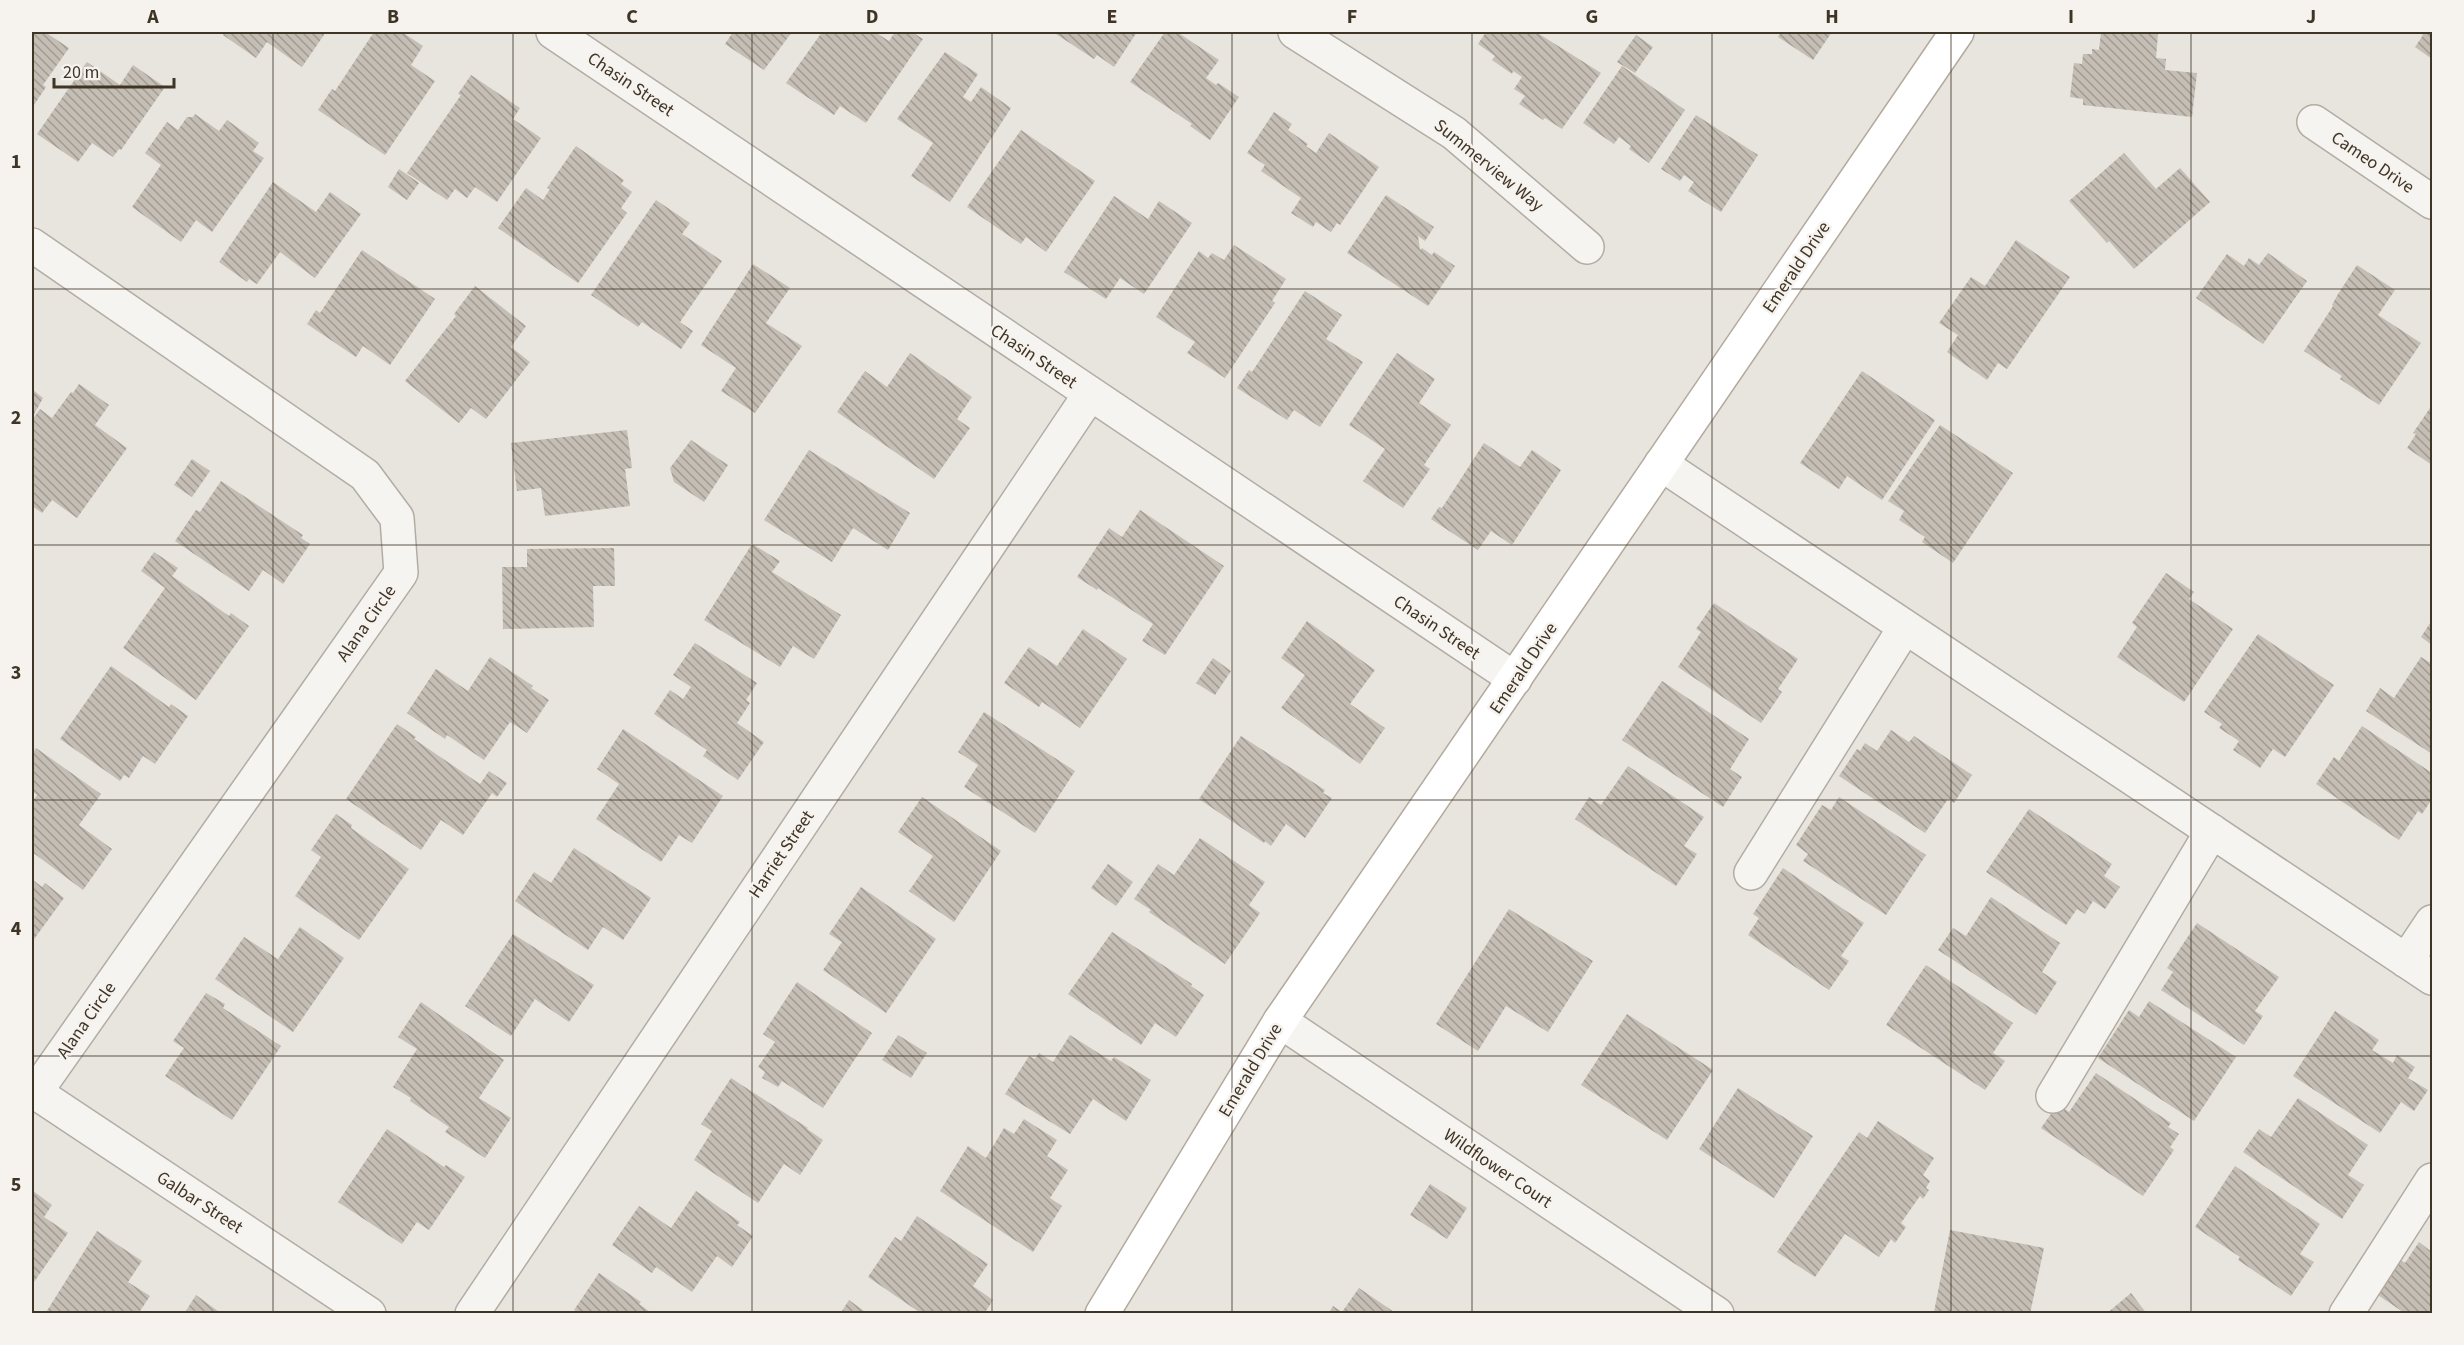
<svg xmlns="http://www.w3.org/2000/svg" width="2464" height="1345" viewBox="0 0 2464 1345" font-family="'Source Sans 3',sans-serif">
	<defs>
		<pattern id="building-back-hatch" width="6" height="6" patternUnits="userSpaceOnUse" patternTransform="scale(1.5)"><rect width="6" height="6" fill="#c5beb5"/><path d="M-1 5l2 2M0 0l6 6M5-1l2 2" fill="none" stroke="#a19b93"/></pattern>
	</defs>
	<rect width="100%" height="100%" fill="#e8e4de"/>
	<path fill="url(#building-back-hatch)" d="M32,32h13l24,16 -26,37 3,2 -14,21z
		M225,32h101l-24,35 -35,-25 -11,16 -33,-23z
		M374,32h28l21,14 -12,19 24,16 -50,74 -67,-45 14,-21 3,2z
		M733,32h59l-28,38 -39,-26z
		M822,32h58l-2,2 11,7 6,-9h17l11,7 -57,84 -26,-17 -6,9 -48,-32z
		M1053,32h84l-23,35 -17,-12 -3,4z
		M1165,32h12l42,28 -13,18 10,7 2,-2 21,14 -29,43 -20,-14 2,-2 -62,-42z
		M1486,32h50l65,41 -39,56 -17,-11 -2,2 -24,-16 6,-8 -11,-7 8,-12 -9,-6 -1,3 -20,-14 3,-4 -17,-12z
		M1781,32h51l-19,28 -35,-23z
		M2101,32l57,2 -2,24 10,1 -1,11 32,3 -5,44 -109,-12v-6l-13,-2 4,-34 8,1 1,-10h9v-5l7,1z
		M2418,32h14v27l-17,-12 8,-12z
		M1636,35l17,12 -18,26 -18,-11z
		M945,52l33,22 -15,23 8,5 10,-15 30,21 -61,94 -39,-26 22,-33 -36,-24z
		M87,62l33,23 13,-20 32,22 -44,63 -2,-1 -6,8 -21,-14 -14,19 -41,-28z
		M1622,66l63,44 -36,53 -20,-14 2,-3 -12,-9 -5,7 -31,-21z
		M471,75l49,33 -7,11 28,19 -44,64 -22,-15 -8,11 -12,-9 -8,11 -40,-27 54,-78 -3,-1z
		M1274,112l18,12 -4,6 20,14 -2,2 10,7 13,-20 50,34 -39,58 -3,-2 -6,9 -15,-10 -3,5 -22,-14 10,-15 -40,-27 4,-6 -18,-12z
		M195,114l24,17 8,-11 32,23 -6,8 11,7 -52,74 -16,-12 -15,22 -49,-35 29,-42 -16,-12 22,-31 11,8 9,-13h6z
		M1696,115l62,40 -37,57 -33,-21 6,-9 -10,-7 -4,6 -19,-12z
		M1021,130l74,51 -49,71 -20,-15 -5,7 -54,-37z
		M576,146l48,34 -3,4 11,8 -11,16 6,5 -49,70 -80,-55 28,-40 17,12 7,-11 -3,-1z
		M2124,153l32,36 24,-21 30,34 -76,67 -25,-28 -2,2 -38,-42z
		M399,169l20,14 -12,17 -19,-13z
		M273,182l43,30 14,-20 31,22 -46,64 -35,-26 -23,32 -8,-5 -2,3 -28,-20z
		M1386,195l48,32 -9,14 -7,-5 2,14 2,-2 10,7 2,-3 21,14 -27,40 -81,-53z
		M1114,196l34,23 11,-18 33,22 -48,71 -24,-16 -14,21 -42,-27z
		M656,200l34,23 -8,11 40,27 -42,61 13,9 -12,18 -39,-27 -4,5 -47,-32z
		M2016,240l54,37 -63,92 -9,-6 -11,17 -40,-28 11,-17 -19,-12 32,-46 14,9z
		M1234,245l52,34 -14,22 3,2 -50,75 -38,-25 8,-11 -39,-25 43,-66 9,7 4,-5 12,7z
		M362,250l73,49 -45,66 -27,-19 -7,11 -49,-33 9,-14 4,3z
		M2268,253l39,28 -44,63 -67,-46 31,-44 17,12 5,-8 10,7z
		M753,264l37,24 -24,35 36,23 -47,67 -34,-22 15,-23 -35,-23z
		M2357,265l38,25 -17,25 43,28 -42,62 -39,-26 2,-3 -38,-25 29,-45 -1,-1 6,-11z
		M475,286l51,40 -15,21 19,15 -44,57 -15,-11 -12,15 -54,-42 51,-65 -2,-2z
		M1305,291l37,24 -16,24 37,23 -43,65 -26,-17 -7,10 -50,-32 12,-18 3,2z
		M910,353l62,44 -15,22 13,9 -36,51 -97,-67 28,-41 22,16z
		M1397,353l38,26 -16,24 32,22 -27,40 6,4 -27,39 -40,-27 22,-32 -36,-24z
		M1862,371l73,49 -53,80 -35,-24 -8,13 -39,-26z
		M79,384l30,21 -14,20 32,23 -50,70 -25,-18 -10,13 -10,-7v-86l8,-11 12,9 19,-26 2,1z
		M32,389l11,9 -11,20z
		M2432,405v60l-25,-17 9,-14 -3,-1z
		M1940,425l73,48 -60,90 -31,-21 3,-5 -26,-17 5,-9 -16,-10z
		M627,430l5,38 -7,1 5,37 -85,10 -4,-28 -24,3 -6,-48z
		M691,440l37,25 -24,37 -30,-20 -4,-14z
		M1484,443l36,24 12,-17 29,20 -49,75 -21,-14 -13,19 -47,-31 8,-12 3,1z
		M809,450l101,63 -22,37 -35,-22 -21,34 -68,-42z
		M192,459l18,12 -18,26 -18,-12z
		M221,481l82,54 -2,3 9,6 -27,40 -20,-14 -14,21 -74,-50 21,-31 4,2z
		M1140,510l84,56 -59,89 -23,-14 11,-17 -55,-36 -1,2 -20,-13 32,-49 13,9z
		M752,544l28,17 -8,11 69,43 -27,44 -21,-13 -13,21 -76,-47z
		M614,548l1,38h-22l1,41 -91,2 -1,-62h25v-18z
		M154,552l24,16 -6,8 57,40 2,-3 18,13 -53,74 -73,-52 42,-60 -24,-17z
		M2166,573l28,19 -5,7 44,30 -49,73 -67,-45 20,-30 -5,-4z
		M1714,603l84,56 -20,30 4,3 -21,31 -83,-56 23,-35 -5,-3z
		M2432,620v25l-11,-8z
		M1307,621l68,49 -25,34 35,24 -25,36 -79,-56 24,-33 -24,-17z
		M1083,629l44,30 -47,69 -38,-26 -3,5 -35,-24 25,-36 28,19z
		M2258,634l76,51 -49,72 -12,-8 -13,19 -27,-18 6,-9 -20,-13 3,-4 -18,-12z
		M695,643l62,40 -11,17 4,3 -13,20 27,19 -26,38 -35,-24 4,-6 -53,-36 16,-24 13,9 8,-12 -18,-12z
		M490,657l43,29 -2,2 18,12 -22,33 -17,-11 -26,38 -37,-25 -2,4 -38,-26 29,-44 32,22z
		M2421,657l11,7v90l-66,-43 14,-23 14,10z
		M1213,658l18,13 -16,24 -19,-12z
		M111,666l58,41 2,-3 17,12 -33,48 -12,-8 -14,22 -5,-3 -4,6 -60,-42z
		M1662,681l87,58 -19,30 12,8 -19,30 -101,-67z
		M984,712l91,59 -40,62 -71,-46 14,-22 -20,-13z
		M397,724l19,13 -2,2 66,45 9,-13 18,12 -10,14 -5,-4 -29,42 -22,-15 -20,30 -75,-51z
		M2362,726l70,47v26l-10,15 -4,-3 -19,29 -83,-56 18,-27 5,4z
		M623,729l100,67 -31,47 -13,-8 -18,27 -65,-43 23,-35 -22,-15z
		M1891,730l18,12 5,-6 58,39 -18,28 -6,-4 -23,34 -86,-57 18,-27 3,2 5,-8 12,8z
		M1241,736l84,54 -2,3 9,5 -27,40 -19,-14 -15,22 -6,-5 -1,2 -65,-44z
		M36,748l65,46 -22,31 33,24 -29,41 -51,-38v-50l5,-7 -5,-4v-37z
		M1628,766l76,51 -20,29 13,8 -21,32 -101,-67 14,-22 12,8z
		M922,797l79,54 -47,71 -45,-31 24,-35 -35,-24z
		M1839,797l87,58 -40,60 -83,-54 5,-7 -12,-9 26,-40 9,5z
		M2029,809l83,55 -8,12 16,11 -15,22 -12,-8 -8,13 -8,-5 -11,16 -80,-53z
		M336,814l16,11 -1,3 58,41 -50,71 -64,-44 26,-39 -10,-7z
		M1200,838l65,44 -16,23 11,8 -35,51 -76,-52 2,-2 -17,-11 24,-35 16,11z
		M574,848l77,50 -28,42 -20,-13 -15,23 -73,-49 19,-29 17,11z
		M1108,864l25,18 -17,24 -25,-18z
		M1783,868l81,55 -23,33 8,5 -20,29 -81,-55 11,-17 -6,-4z
		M32,879l10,8 3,-4 19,15 -32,44z
		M861,887l75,52 -50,74 -63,-43 19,-28 -13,-8z
		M1991,897l69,46 -18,29 15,10 -21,33 -98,-65 15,-22 13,8z
		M1509,909l84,52 -45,71 -42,-26 -28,45 -42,-27z
		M2197,923l82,54 -24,34 8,5 -19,29 -83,-55 12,-18 -6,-4z
		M300,927l44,31 -51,74 -78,-53 29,-42 34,22z
		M1112,932l80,52 -1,2 13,9 -28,42 -21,-14 -14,22 -73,-51z
		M513,934l81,51 -25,37 -34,-23 -24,37 -46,-30z
		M1926,965l87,58 -20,30 12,8 -20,29 -99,-65z
		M797,982l75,51 -49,75 -41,-27 -4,6 -16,-9 3,-6 -7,-5 17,-25 -12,-8z
		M206,993l19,11 -2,4 58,38 -49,74 -67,-44 19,-28 -11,-7z
		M2149,1001l87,56 -42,64 -96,-63 31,-48 10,7z
		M421,1002l83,58 -25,38 32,20 -26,40 -40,-26 4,-5 -39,-26 1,-3 -18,-11 24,-38 -19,-12z
		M2335,1011l44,29 -7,10 21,13 4,-8 18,12 -7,11 20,12 -14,21 -13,-9 -21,31 -87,-57z
		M1627,1014l86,56 -46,70 -86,-55z
		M898,1035l29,18 -16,25 -29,-18z
		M1070,1035l41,26 3,-4 37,23 -25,41 -33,-22 -23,35 -65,-40 24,-38 6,3 4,-6 14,9z
		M2096,1073l75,50 -3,4 11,7 -9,13 4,3 -31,46 -102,-68 17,-24 11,8z
		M731,1078l77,50 -1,1 16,11 -23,35 -16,-11 -26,39 -64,-43 18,-29 -11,-7z
		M1738,1088l75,48 -39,62 -75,-49z
		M2298,1098l70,47 -20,30 16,10 -22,34 -99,-67 16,-23 12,8z
		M1024,1119l33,21 -10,16 21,14 -18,28 12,8 -29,46 -93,-61 28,-45 18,12 18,-30 10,6z
		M1878,1121l56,37 -11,17 7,6 -4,7 3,2 -6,9 -3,-3 -19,27 5,4 -11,16 -4,-4 -12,18 -34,-23 -30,43 -38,-25 82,-120 8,6z
		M387,1129l57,38 2,-2 19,12 -36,53 -12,-8 -15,22 -64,-42z
		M2235,1166l85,58 -20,30 14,8 -23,34 -53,-36 2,-3 -45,-30z
		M1430,1184l37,24 -20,31 -37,-24z
		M32,1190l20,15 -8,12 24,16 -36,52z
		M696,1191l44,31 -3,3 16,11 -21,31 -15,-11 -25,36 -36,-25 -4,6 -40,-28 27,-39 32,22z
		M917,1216l71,48 -15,22 20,14 -9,14h-62l-54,-37 27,-40 6,4z
		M1950,1230l94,18 -14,66 -96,-2z
		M97,1231l45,30 -14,21 22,14 -12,18h-93z
		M2419,1242l13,10v62h-26l-37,-25 23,-35 13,9z
		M599,1273l42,29 -2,2 14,10h-73l-6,-4z
		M1359,1288l38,26h-69l5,-8 9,6z
		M2131,1293l16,21h-41z
		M196,1295l26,19h-38z
		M849,1300l19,14h-28z"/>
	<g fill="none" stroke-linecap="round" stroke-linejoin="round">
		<g stroke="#b2aca3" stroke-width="36">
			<path id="minor" d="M553,32l962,647
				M1295,32l159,101 133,114
				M2314,122l118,80
				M32,245l333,230 32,43 4,55 -366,520
				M1661,464l771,514
				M1751,873l154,-246
				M2406,961l26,-39
				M1280,1021l437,293
				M32,1090l337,224
				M2053,1096l159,-265
				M472,1314l618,-920
				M2346,1314l86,-134"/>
		</g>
		<g stroke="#b4a99d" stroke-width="36">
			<path id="major" d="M1102,1314l178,-293 677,-989"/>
		</g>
		<use href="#minor" stroke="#f6f4f1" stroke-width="33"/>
		<use href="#major" stroke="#fff" stroke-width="33"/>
	</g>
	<path fill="none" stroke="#3f3527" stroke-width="1.5" stroke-opacity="0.55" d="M273,32v1282M513,32v1282M752,32v1282M992,32v1282M1232,32v1282M1472,32v1282M1712,32v1282M1951,32v1282M2191,32v1282M32,289h2400M32,545h2400M32,800h2400M32,1056h2400"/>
	<g text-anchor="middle" stroke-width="5" stroke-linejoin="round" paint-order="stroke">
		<g font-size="18" fill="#3f3527" stroke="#f6f2ee">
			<text transform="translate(631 84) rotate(34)" y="6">Chasin Street</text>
			<text transform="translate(2373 162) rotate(34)" y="6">Cameo Drive</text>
			<text transform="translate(1489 165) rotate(39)" y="6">Summerview Way</text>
			<text transform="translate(1796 267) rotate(-56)" y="6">Emerald Drive</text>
			<text transform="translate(1034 356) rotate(34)" y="6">Chasin Street</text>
			<text transform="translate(366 623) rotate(-55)" y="6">Alana Circle</text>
			<text transform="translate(1437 627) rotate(34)" y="6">Chasin Street</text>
			<text transform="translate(1523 668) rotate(-56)" y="6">Emerald Drive</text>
			<text transform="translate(781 854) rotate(-56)" y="6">Harriet Street</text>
			<text transform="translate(86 1020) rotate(-55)" y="6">Alana Circle</text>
			<text transform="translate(1250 1070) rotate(-59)" y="6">Emerald Drive</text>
			<text transform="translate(1498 1168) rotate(34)" y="6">Wildflower Court</text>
			<text transform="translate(200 1202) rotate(33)" y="6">Galbar Street</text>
		</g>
	</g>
	<rect width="2464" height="1345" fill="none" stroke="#f6f2ee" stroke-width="66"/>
	<path d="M54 78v9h120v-9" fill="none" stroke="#3f3527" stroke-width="3"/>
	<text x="63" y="78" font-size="18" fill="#3f3527" stroke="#f6f2ee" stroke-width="4.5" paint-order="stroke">20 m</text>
	<rect x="33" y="33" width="2398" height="1279" fill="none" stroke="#3f3527" stroke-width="2"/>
	<g font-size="20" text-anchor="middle" font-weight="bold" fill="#3f3527">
		<text x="153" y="23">A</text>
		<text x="393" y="23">B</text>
		<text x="632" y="23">C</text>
		<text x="872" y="23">D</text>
		<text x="1112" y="23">E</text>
		<text x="1352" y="23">F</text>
		<text x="1592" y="23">G</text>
		<text x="1832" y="23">H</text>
		<text x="2071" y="23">I</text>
		<text x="2311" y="23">J</text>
		<text x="16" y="168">1</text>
		<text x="16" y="424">2</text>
		<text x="16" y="679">3</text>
		<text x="16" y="935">4</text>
		<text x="16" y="1191">5</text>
	</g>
</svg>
